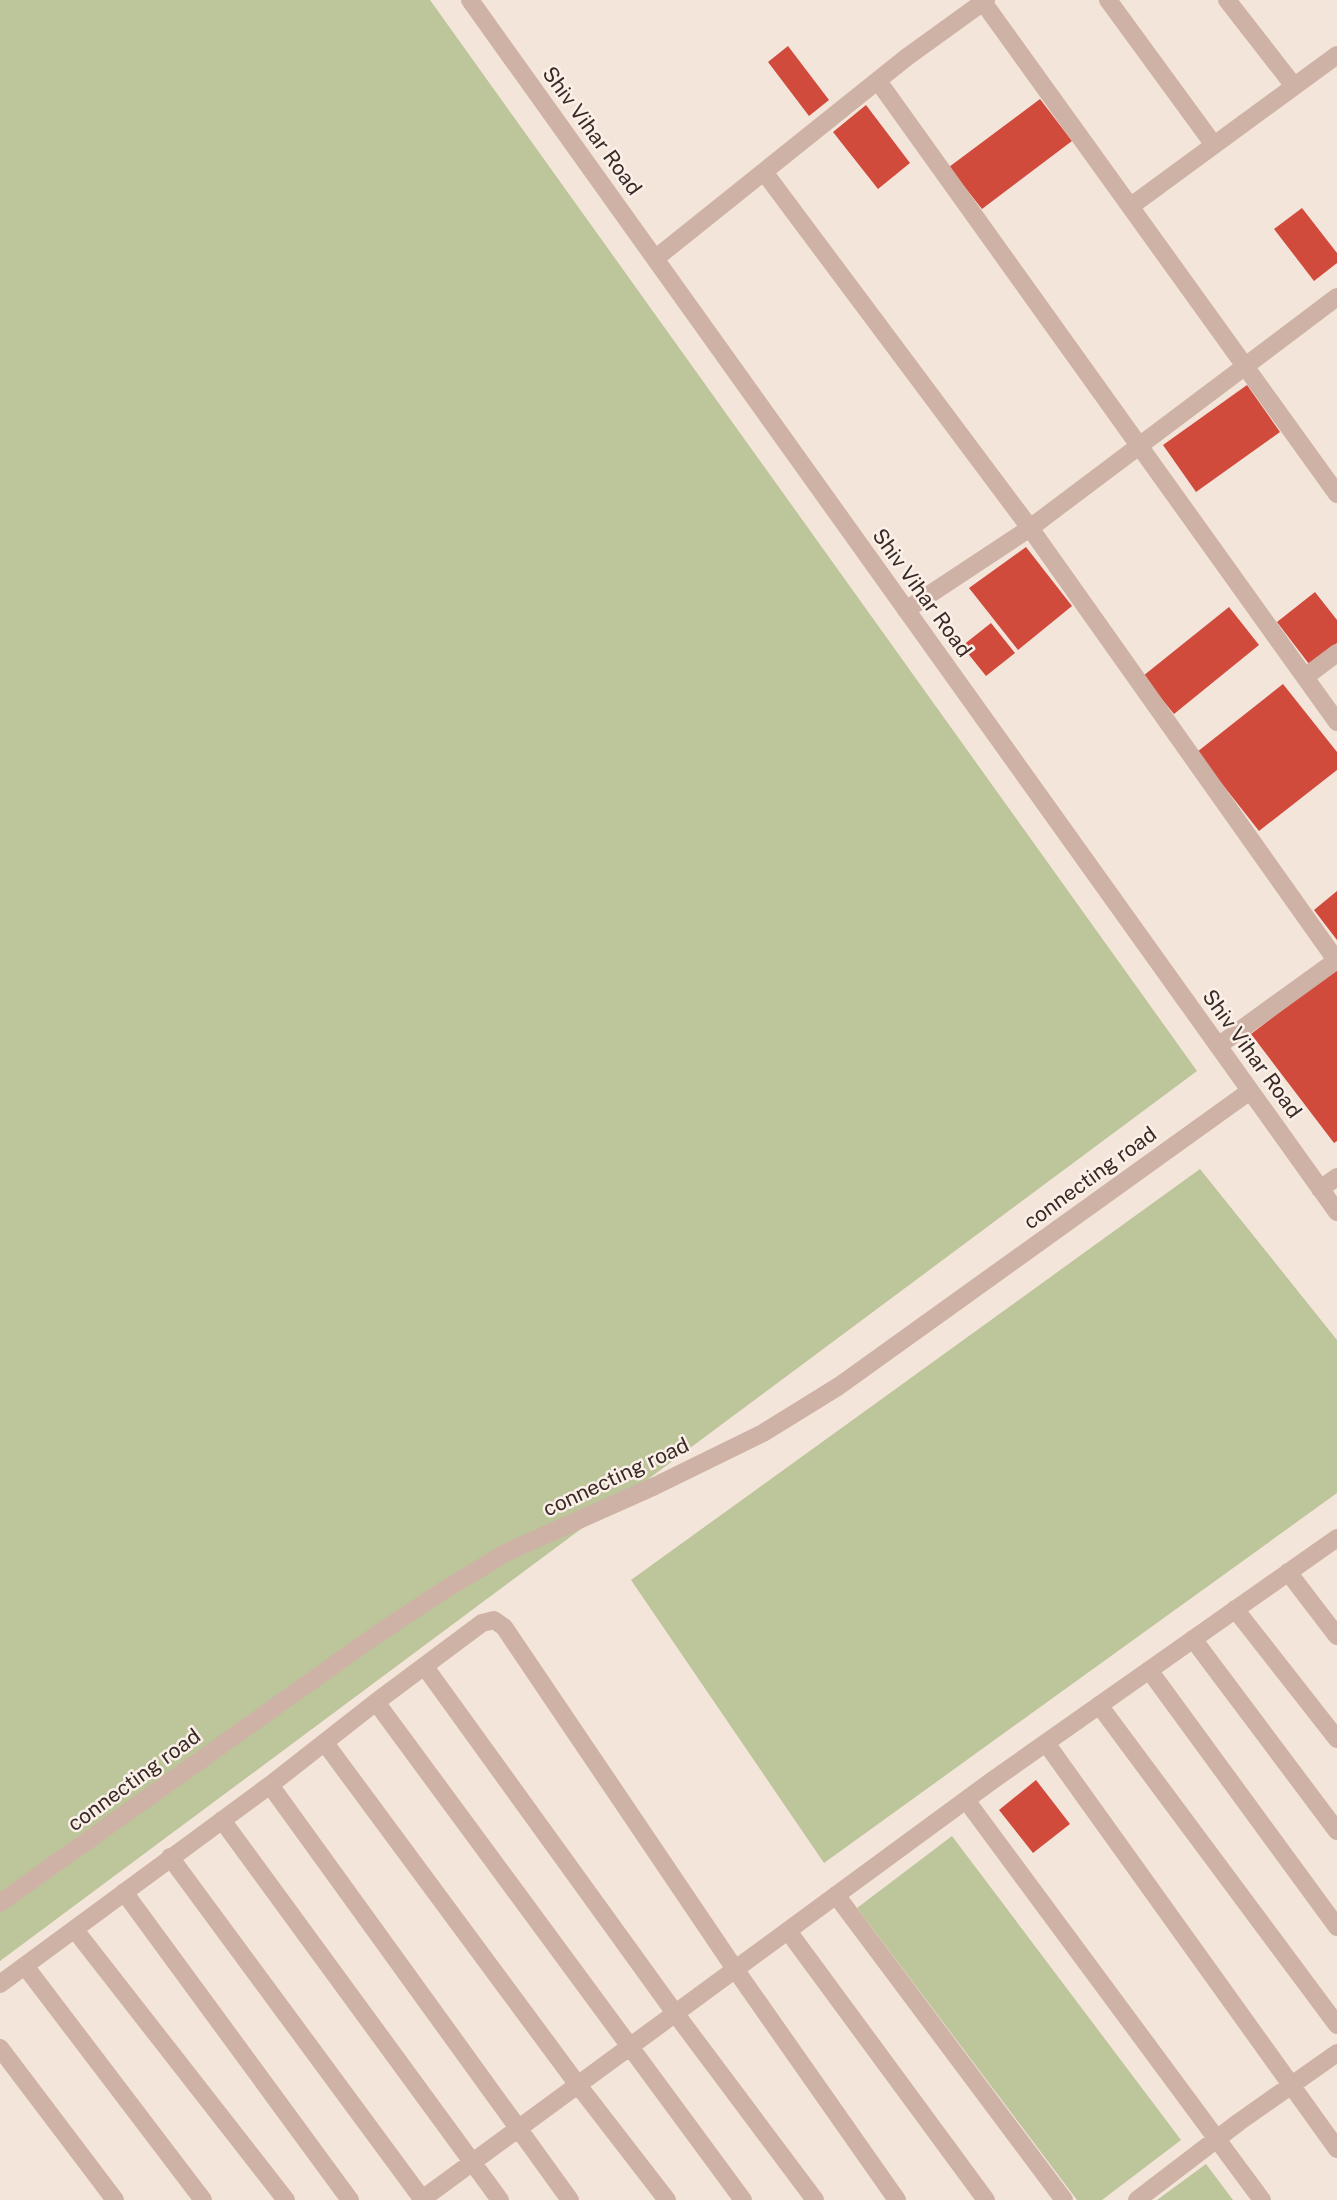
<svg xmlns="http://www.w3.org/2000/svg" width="1337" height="2200" viewBox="0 0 1337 2200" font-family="'Public Sans',sans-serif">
	<rect width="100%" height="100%" fill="#f4e5db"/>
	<path fill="#bdc59a" d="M0,0h430l767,1071 -1197,890z
		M1200,1169l137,171v153l-513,370 -193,-283z
		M952,1836l229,304 -79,60h-25l-220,-292z
		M1206,2164l27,36h-76z"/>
	<path fill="#d14b3d" d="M788,46l41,54 -20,16 -41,-54z
		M1040,99l32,42 -90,68 -33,-42z
		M866,105l44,58 -32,26 -45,-57z
		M1302,208l35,45v10l-23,18 -40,-52z
		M1247,385l33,47 -84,60 -33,-47z
		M1026,547l46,59 -54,44 -49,-62z
		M1315,592l22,28v23l-28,21 -32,-42z
		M1229,607l30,38 -85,69 -31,-38z
		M991,623l24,30 -29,23 -24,-30z
		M1283,684l54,68v18l-78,61 -62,-79z
		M1337,891v49l-23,-30z
		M1337,968v173l-3,2 -83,-109z
		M1036,1780l34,44 -37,29 -34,-43z"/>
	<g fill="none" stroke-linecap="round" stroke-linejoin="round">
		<path stroke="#ceb2a6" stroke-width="18" d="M470,0l867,1212
			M1108,0l106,145
			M1227,0l67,86
			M983,2l354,492
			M878,81l459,641
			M764,172l266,356 306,432
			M1131,206l206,-151
			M656,258l251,-201 79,-57
			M906,610l124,-82 307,-231
			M1305,677l32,-24
			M1218,1046l119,-86
			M1320,1189l17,-12
			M1288,1572l49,64
			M1235,1609l102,130
			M1193,1639l144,192
			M425,1667l250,346 140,187
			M1149,1670l188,257
			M376,1702l367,498
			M1099,1705l238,320
			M325,1743l253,342 89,115
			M1046,1743l291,406
			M270,1785l300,415
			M966,1800l296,400
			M222,1820l278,380
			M170,1857l253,343
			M124,1892l226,308
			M836,1895l228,305
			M0,1903l376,-268 65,-43 66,-40 148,-66 108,-53 76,-47 411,-295
			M75,1930l211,270
			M788,1931l198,269
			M25,1966l178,234
			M0,1984l270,-199 106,-83 106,-79 12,-3 10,7 231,342 162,231
			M0,2048l115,152
			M421,2200l572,-420 344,-242
			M1137,2200l102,-78 98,-69"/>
	</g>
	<g text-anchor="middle" stroke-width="5" stroke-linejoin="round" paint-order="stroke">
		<g font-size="21" fill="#392a28" stroke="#fbf0e8">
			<text transform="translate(592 131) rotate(54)" y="7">Shiv Vihar Road</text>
			<text transform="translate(922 593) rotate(54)" y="7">Shiv Vihar Road</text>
			<text transform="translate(1252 1054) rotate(54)" y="7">Shiv Vihar Road</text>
			<text transform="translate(1090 1178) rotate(-36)" y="7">connecting road</text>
			<text transform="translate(616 1477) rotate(-25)" y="7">connecting road</text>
			<text transform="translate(134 1780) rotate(-36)" y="7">connecting road</text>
		</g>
	</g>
</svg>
